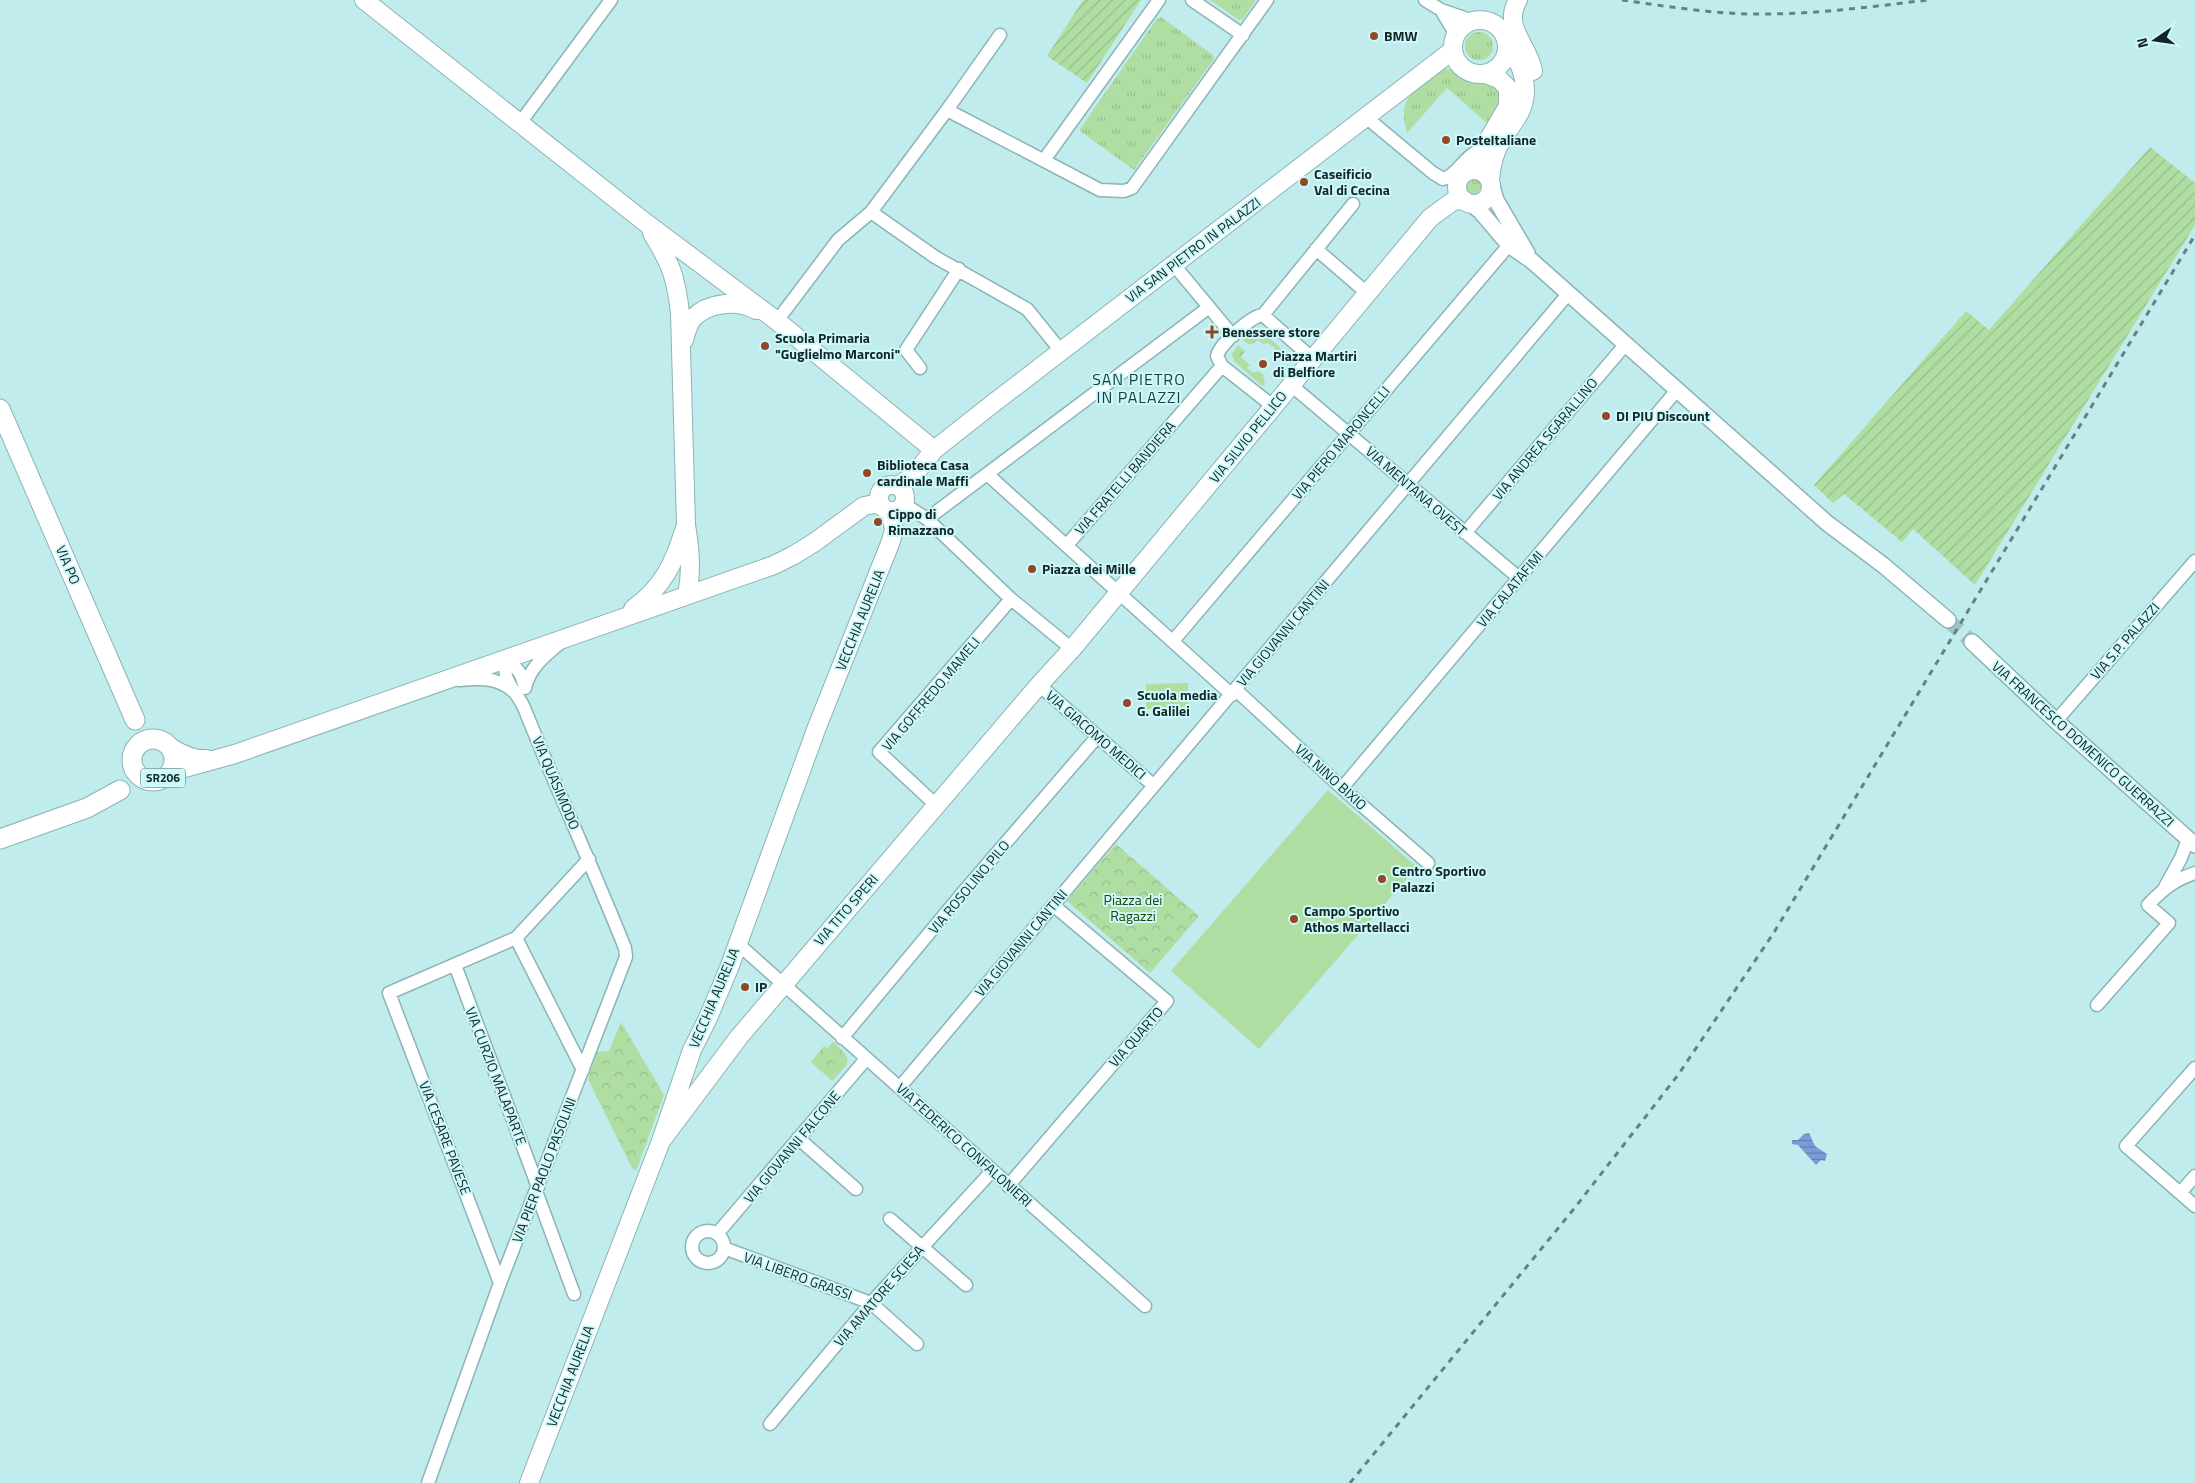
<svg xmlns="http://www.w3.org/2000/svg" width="2195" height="1483" viewBox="0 0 2195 1483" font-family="'Titillium Web',sans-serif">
	<defs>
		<pattern id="grass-tufts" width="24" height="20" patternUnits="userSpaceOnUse" patternTransform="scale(1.25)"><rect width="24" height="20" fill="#b0dda2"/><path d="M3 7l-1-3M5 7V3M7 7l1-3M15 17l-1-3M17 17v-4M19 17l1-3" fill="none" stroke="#96be8b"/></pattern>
		<pattern id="park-crowns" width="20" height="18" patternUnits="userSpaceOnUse" patternTransform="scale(1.25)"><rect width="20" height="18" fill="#b0dda2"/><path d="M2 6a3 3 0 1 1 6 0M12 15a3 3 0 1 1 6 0" fill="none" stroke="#96be8b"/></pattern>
		<pattern id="garden-furrows" width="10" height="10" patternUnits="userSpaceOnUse" patternTransform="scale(1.25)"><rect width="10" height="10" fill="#b0dda2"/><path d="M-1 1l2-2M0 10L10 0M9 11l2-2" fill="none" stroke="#96be8b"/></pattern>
		<pattern id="water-rules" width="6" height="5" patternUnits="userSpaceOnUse" patternTransform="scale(1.25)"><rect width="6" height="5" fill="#799cd9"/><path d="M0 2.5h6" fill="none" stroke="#627fb0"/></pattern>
	</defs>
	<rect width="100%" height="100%" fill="#c1ecee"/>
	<path fill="url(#grass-tufts)" d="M1210,0h46l-13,19 -4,1z
		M1161,17l52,38 1,4 -80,111 -54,-39v-2l76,-109z
		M1465 46a14 14 0 1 1 28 0a14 14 0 1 1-28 0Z
		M1444,68l10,2 14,9 22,3 15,12 -16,31 -42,-37 -40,45c-11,-39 10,-45 37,-65z
		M1463 186a11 11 0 1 1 22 0a11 11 0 1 1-22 0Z"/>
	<path fill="url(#park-crowns)" d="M1253,330h7l29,26h-10l-6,-4 2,-4 -7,-5 -5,1 -5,-4 -8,5 -7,-4z
		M1238,345l7,6 -4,6 9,8 -3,3 7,5 3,-2 6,3 2,11h-4l-27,-24 -2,-7z
		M1116,844l83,72 -49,57 -83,-72z
		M621,1022l43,73 -28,76 -4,-3 -44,-89 9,-27 12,-1z
		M833,1042c22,19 17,20 -1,39l-21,-19 13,-16 3,2z"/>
	<path fill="url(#garden-furrows)" d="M1083,0h58l-54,83 -40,-27z
		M2150,147l45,36v42l-220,360 -62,-56 -11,13 -58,-48 -11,9 -19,-18 152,-174 23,19z"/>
	<path fill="#b0dda2" d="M1188,683v26h-42v-25z
		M1328,790l89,77 -158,182 -88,-78z"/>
	<path fill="url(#water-rules)" d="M1809,1133l6,13 12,8 -2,7 -4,-1 -5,5 -18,-20 -6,-1v-4h6l6,-6z"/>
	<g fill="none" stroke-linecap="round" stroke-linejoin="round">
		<path stroke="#9ec4c6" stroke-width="15" stroke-dasharray="15 8" stroke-linecap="butt" d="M1948,620l24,22"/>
		<g stroke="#8bb4b6" stroke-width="15">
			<path id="minor" d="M1192,0l51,35
				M1425,0l16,10 32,11
				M1441,10l15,25
				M947,110l53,-75
				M1367,118l66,55 10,6c13,-3 21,-21 33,-27
				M520,123l91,-123
				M1044,160l115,-160
				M871,212l64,45 92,52 34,42
				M1316,249l51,44
				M1174,265l59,71
				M1263,315l90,-111
				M777,321l61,-81 33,-28 76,-102 153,80 24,1 8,-3 135,-188
				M920,368l-14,-18 53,-81
				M1291,385l228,193
				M1274,407l-52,-41 -5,-10c2,-11 35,-41 46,-41l50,44
				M987,474l245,221
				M904,504l23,15 84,80 61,50
				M927,519l281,-211
				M1465,533l160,-188
				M1067,545l155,-179
				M1173,641l336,-396
				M459,680c20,-2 39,-3 54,11
				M1039,685l114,100
				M525,688c4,-19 19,-32 34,-44
				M1236,690l106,98 86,75
				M2056,721l139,-160
				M1342,788l335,-398
				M936,805l-57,-53 132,-153
				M2165,887l16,-29 7,-19
				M516,938l67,132
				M737,943l408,363
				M455,965l83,222
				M2097,1005l72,-82 -21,-18c15,-16 26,-25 47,-32
				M842,1038l123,-148 132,-153
				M2195,1068l-69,78 69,60
				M900,1087l668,-793
				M798,1138l58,51
				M1008,1186l159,-185 -114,-96
				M536,1191l38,103
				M2180,1193l15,-17
				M890,1219l76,66
				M692 1247a16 16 0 1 1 32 0a16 16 0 1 1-32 0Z
				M717,1234l149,-175
				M724,1248l147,55 46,41
				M500,1283l-111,-290 127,-55 73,-79
				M770,1424l101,-121 121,-132
				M428,1483l72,-200 126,-326 -1,-9c-32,-80 -68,-158 -100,-238 -8,-20 -24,-27 -19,-51 12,9 16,15 19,29"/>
		</g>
		<g stroke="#8bb4b6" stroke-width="18">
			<path id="tertiary" d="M1492,186l4,14 31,53
				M1470,203l10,8 29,34 23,16 295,262 56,42 65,55
				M1972,642l84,79 139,124"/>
		</g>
		<g stroke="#8bb4b6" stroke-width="20">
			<path id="secondary" d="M364,0l282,223 131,98 157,129
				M1518,0c-16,27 10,44 15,71
				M1453 47a27 27 0 1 1 54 0a27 27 0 1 1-54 0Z
				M1457 187a17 17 0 1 1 34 0a17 17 0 1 1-34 0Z
				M1466,171l11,-12 31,-53v-18l-9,-9 -13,-5
				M1490,179c1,-10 3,-20 7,-30 6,-13 16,-24 23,-37 10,-20 4,-48 -12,-64
				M652,233c19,31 24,44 28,80l6,212c4,24 6,46 1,70
				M684,340c2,-8 4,-16 9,-22 16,-16 44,-18 63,-8
				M879 498a13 13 0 1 1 26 0a13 13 0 1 1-26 0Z
				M898,486l15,-10 21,-26 57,-45 462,-355
				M633,609c31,-23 41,-46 52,-81
				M170,747c11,7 23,13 36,12
				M170,772l65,-18 539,-189 20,-10 21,-13 49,-36 16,-3
				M661,1141l78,-104 300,-352 33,-36 358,-431 23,-17 11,-1
				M529,1483l132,-342 31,-91 16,-32 21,-50 88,-241 74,-186 3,-11 -3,-19"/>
		</g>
		<g stroke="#8bb4b6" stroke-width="21">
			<path id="primary" d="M0,409l135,311
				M132 760a21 21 0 1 1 42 0a21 21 0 1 1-42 0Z
				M0,839l87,-31 33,-18"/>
		</g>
		<use href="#minor" stroke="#fff" stroke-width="12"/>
		<use href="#tertiary" stroke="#fff" stroke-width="15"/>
		<use href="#secondary" stroke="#fff" stroke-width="18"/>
		<use href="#primary" stroke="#fff" stroke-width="19"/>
		<path stroke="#658283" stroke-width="3" stroke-dasharray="6 6" stroke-linecap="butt" d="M1622,0c42,6 85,13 128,14 60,1 119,-7 178,-14
			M1350,1483l223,-273 105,-135 95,-141 422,-699"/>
	</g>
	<g fill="#904924" stroke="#cef9fb" stroke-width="2">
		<circle cx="1374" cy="36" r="5"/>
		<circle cx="1446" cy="140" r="5"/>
		<circle cx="1304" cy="182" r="5"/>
		<path d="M1209.5 324.5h5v5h5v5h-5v5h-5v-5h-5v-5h5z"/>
		<circle cx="765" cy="346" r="5"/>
		<circle cx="1263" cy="364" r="5"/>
		<circle cx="1606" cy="416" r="5"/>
		<circle cx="867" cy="473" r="5"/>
		<circle cx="878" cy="522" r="5"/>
		<circle cx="1032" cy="569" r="5"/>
		<circle cx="1127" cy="703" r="5"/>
		<circle cx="1382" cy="879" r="5"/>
		<circle cx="1294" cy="919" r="5"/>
		<circle cx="745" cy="987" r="5"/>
	</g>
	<g text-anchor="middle" stroke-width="4" stroke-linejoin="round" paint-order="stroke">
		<rect fill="#cef9fb" stroke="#4c6565" stroke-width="1" x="140.5" y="768.5" width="45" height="19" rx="4"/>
		<g font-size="12" font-weight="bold" fill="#142525">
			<text x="163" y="782">SR206</text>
		</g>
		<g font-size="14" font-weight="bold" fill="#142525" stroke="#cef9fb" text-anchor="start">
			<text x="1384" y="41">BMW</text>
			<text x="1456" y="145">PosteItaliane</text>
			<text x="1314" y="179">Caseificio<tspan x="1314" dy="16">Val di Cecina</tspan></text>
			<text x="1222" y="337">Benessere store</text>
			<text x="775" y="343">Scuola Primaria<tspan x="775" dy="16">"Guglielmo Marconi"</tspan></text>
			<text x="1273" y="361">Piazza Martiri<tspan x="1273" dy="16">di Belfiore</tspan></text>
			<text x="1616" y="421">DI PIU Discount</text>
			<text x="877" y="470">Biblioteca Casa<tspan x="877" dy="16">cardinale Maffi</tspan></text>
			<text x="888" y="519">Cippo di<tspan x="888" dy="16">Rimazzano</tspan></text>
			<text x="1042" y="574">Piazza dei Mille</text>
			<text x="1137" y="700">Scuola media<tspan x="1137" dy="16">G. Galilei</tspan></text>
			<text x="1392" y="876">Centro Sportivo<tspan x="1392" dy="16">Palazzi</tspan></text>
			<text x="1304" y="916">Campo Sportivo<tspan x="1304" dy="16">Athos Martellacci</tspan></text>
			<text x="755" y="992">IP</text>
		</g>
		<g font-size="14" fill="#142525" stroke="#cef9fb">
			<text transform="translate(1193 250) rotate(-37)" y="5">VIA SAN PIETRO IN PALAZZI</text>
			<text transform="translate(1248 437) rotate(-51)" y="5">VIA SILVIO PELLICO</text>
			<text transform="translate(1545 439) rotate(-50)" y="5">VIA ANDREA SGARALLINO</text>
			<text transform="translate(1341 443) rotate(-50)" y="5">VIA PIERO MARONCELLI</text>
			<text transform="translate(1125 478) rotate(-49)" y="5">VIA FRATELLI BANDIERA</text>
			<text transform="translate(1416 491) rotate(41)" y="5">VIA MENTANA OVEST</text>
			<text transform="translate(68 565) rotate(67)" y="5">VIA PO</text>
			<text transform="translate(1510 589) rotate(-50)" y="5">VIA CALATAFIMI</text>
			<text transform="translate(860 620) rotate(-68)" y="5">VECCHIA AURELIA</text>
			<text transform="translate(1283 633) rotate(-50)" y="5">VIA GIOVANNI CANTINI</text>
			<text transform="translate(2125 641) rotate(-49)" y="5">VIA S.P. PALAZZI</text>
			<text transform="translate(931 694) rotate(-50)" y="5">VIA GOFFREDO MAMELI</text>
			<text transform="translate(1096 735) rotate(41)" y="5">VIA GIACOMO MEDICI</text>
			<text transform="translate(2083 744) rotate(42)" y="5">VIA FRANCESCO DOMENICO GUERRAZZI</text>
			<text transform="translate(1331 777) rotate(42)" y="5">VIA NINO BIXIO</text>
			<text transform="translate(556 783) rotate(67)" y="5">VIA QUASIMODO</text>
			<text transform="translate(969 887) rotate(-50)" y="5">VIA ROSOLINO PILO</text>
			<text transform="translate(846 910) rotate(-49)" y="5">VIA TITO SPERI</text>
			<text transform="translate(1021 943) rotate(-50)" y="5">VIA GIOVANNI CANTINI</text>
			<text transform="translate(714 998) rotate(-67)" y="5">VECCHIA AURELIA</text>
			<text transform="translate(1136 1037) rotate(-49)" y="5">VIA QUARTO</text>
			<text transform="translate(496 1076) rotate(69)" y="5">VIA CURZIO MALAPARTE</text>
			<text transform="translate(445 1138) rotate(69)" y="5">VIA CESARE PAVESE</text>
			<text transform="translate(964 1145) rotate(42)" y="5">VIA FEDERICO CONFALONIERI</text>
			<text transform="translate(792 1147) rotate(-50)" y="5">VIA GIOVANNI FALCONE</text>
			<text transform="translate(544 1170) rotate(-69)" y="5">VIA PIER PAOLO PASOLINI</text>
			<text transform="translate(798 1276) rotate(20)" y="5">VIA LIBERO GRASSI</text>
			<text transform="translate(879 1296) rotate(-49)" y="5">VIA AMATORE SCIESA</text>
			<text transform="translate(570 1376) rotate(-69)" y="5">VECCHIA AURELIA</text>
		</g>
		<g font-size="14" fill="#194505" stroke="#cef9fb">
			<text x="1133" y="905">Piazza dei<tspan x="1133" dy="16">Ragazzi</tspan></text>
		</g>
		<g font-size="16" letter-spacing="1" fill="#194143" stroke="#cef9fb">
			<text x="1139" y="385">SAN PIETRO<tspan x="1139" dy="18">IN PALAZZI</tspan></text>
		</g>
	</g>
	<g transform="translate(2155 40) rotate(257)" stroke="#cef9fb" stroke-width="4" paint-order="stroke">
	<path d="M0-4L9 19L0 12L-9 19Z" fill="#142525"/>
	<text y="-8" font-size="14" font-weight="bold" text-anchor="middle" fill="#142525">N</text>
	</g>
</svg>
